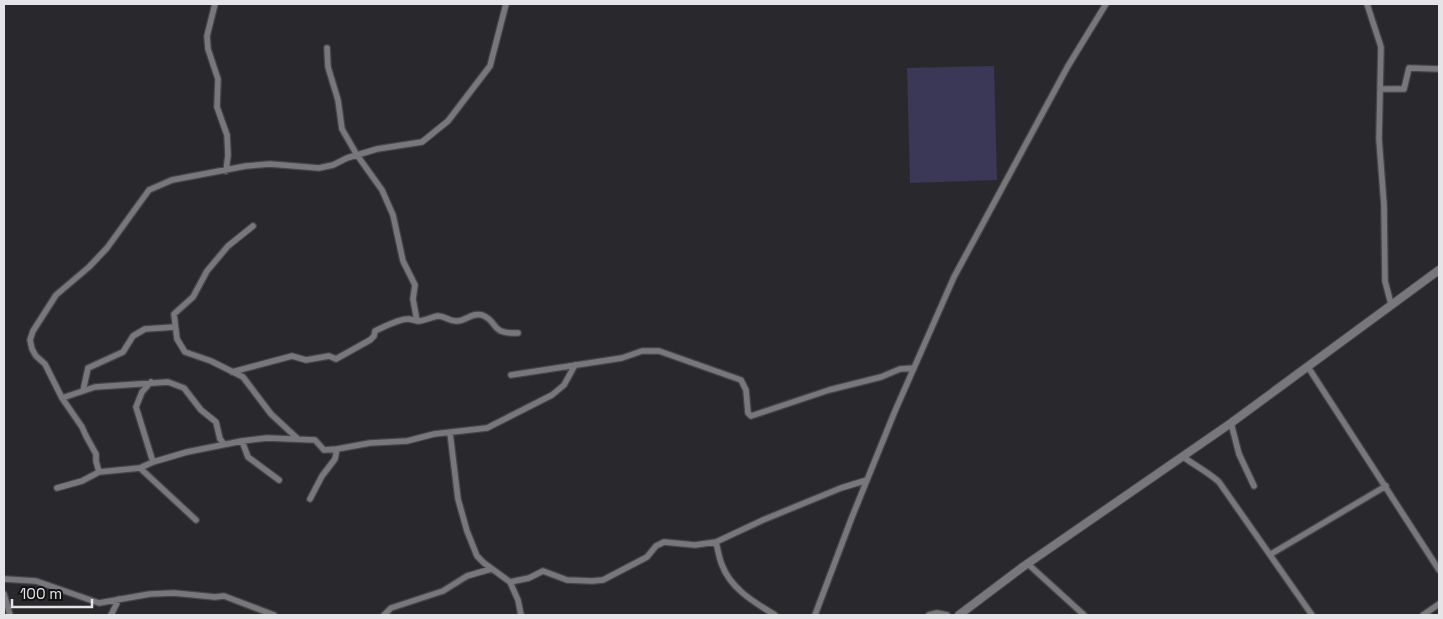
<svg xmlns="http://www.w3.org/2000/svg" width="1443" height="619" viewBox="0 0 1443 619" font-family="'Space Grotesk',sans-serif">
	<rect width="100%" height="100%" fill="#29292d"/>
	<path fill="#3a3856" d="M994,66l3,114 -87,3 -3,-115z"/>
	<g fill="none" stroke-linecap="round" stroke-linejoin="round">
		<g stroke="#454547" stroke-width="8">
			<path id="minor" d="M215,4l-8,32 1,13 10,30 -1,28 10,28 1,20 -2,16
				M1367,4l14,43 -2,92 5,66 1,76 6,23
				M327,48l1,19 10,33 4,29 15,26 25,35 11,25 10,46 12,24 -2,14 4,22
				M1381,89h23l5,-21 30,1
				M253,226l-25,20 -21,25 -14,26 -19,17 3,25 8,13 26,9 32,16 28,37 27,25
				M1308,367l131,203
				M232,372l60,-16 14,4 23,-4 7,3 34,-19 4,-4 1,-5c9,-4 23,-12 33,-12 4,0 7,2 11,2 7,-1 13,-4 19,-5 7,0 12,6 19,5 9,0 15,-9 25,-6 18,7 6,19 36,18
				M511,375l111,-17 20,-7h17l82,29 5,10 2,23 3,3 78,-26 52,-13 19,-8 14,-1
				M151,382l-9,10 -6,15 17,55
				M83,391l5,-23 35,-16 10,-16 12,-7 30,-2
				M62,398l33,-11 73,-5 16,6 17,22 15,12 4,17 4,5
				M1231,423l8,31 15,32
				M450,433l8,66 9,32 10,25 7,7 26,19 8,18 3,15
				M242,441l6,16 31,23
				M337,449l-13,1 -9,-10 -48,-2 -25,3 -55,11 -34,10 -13,6 -41,4 -3,-11v-7l-10,-18 -4,-9 -20,-29 -17,-34 -9,-8 -4,-7 -2,-9 3,-9 23,-36 33,-28 18,-19 42,-58 23,-10 74,-14 24,-2 49,4 14,-3 14,-7 30,-9 45,-7 26,-21 42,-55 16,-62
				M1182,456c12,9 26,16 37,26l93,133
				M140,468l56,52
				M57,488l25,-7 17,-9
				M310,499l12,-23 13,-17 2,-10 33,-6 37,-2 27,-7 53,-6 65,-33 12,-10 11,-20
				M716,542c2,8 3,16 6,23 9,24 32,37 53,50
				M1271,554l115,-68
				M1028,564l56,51
				M4,579l32,2 63,22 51,-9 24,-1 41,4 9,-1 50,19
				M510,582l19,-4 14,-7 24,9 25,1 11,-1 44,-23 9,-11 8,-4 31,3 21,-3 47,-22 78,-32 26,-8
				M4,594l6,21
				M111,615l8,-16
				M384,615l7,-7 52,-17 24,-15 24,-7
				M815,615l37,-98 43,-106 59,-134 114,-211 38,-62
				M929,615l8,-2 10,2
				M1423,615l16,-11"/>
		</g>
		<g stroke="#454547" stroke-width="10">
			<path id="secondary" d="M959,615l65,-49 207,-143 208,-153"/>
		</g>
		<use href="#minor" stroke="#78787c" stroke-width="5.5"/>
		<use href="#secondary" stroke="#78787c" stroke-width="8"/>
	</g>
	<rect width="1443" height="619" fill="none" stroke="#e5e5e7" stroke-width="10"/>
	<path d="M12 599v8h80v-8" fill="none" stroke="#e5e5e7" stroke-width="2.5"/>
	<text x="20" y="599" font-size="15" fill="#e5e5e7" stroke="#121213" stroke-width="4" paint-order="stroke">100 m</text>
</svg>
